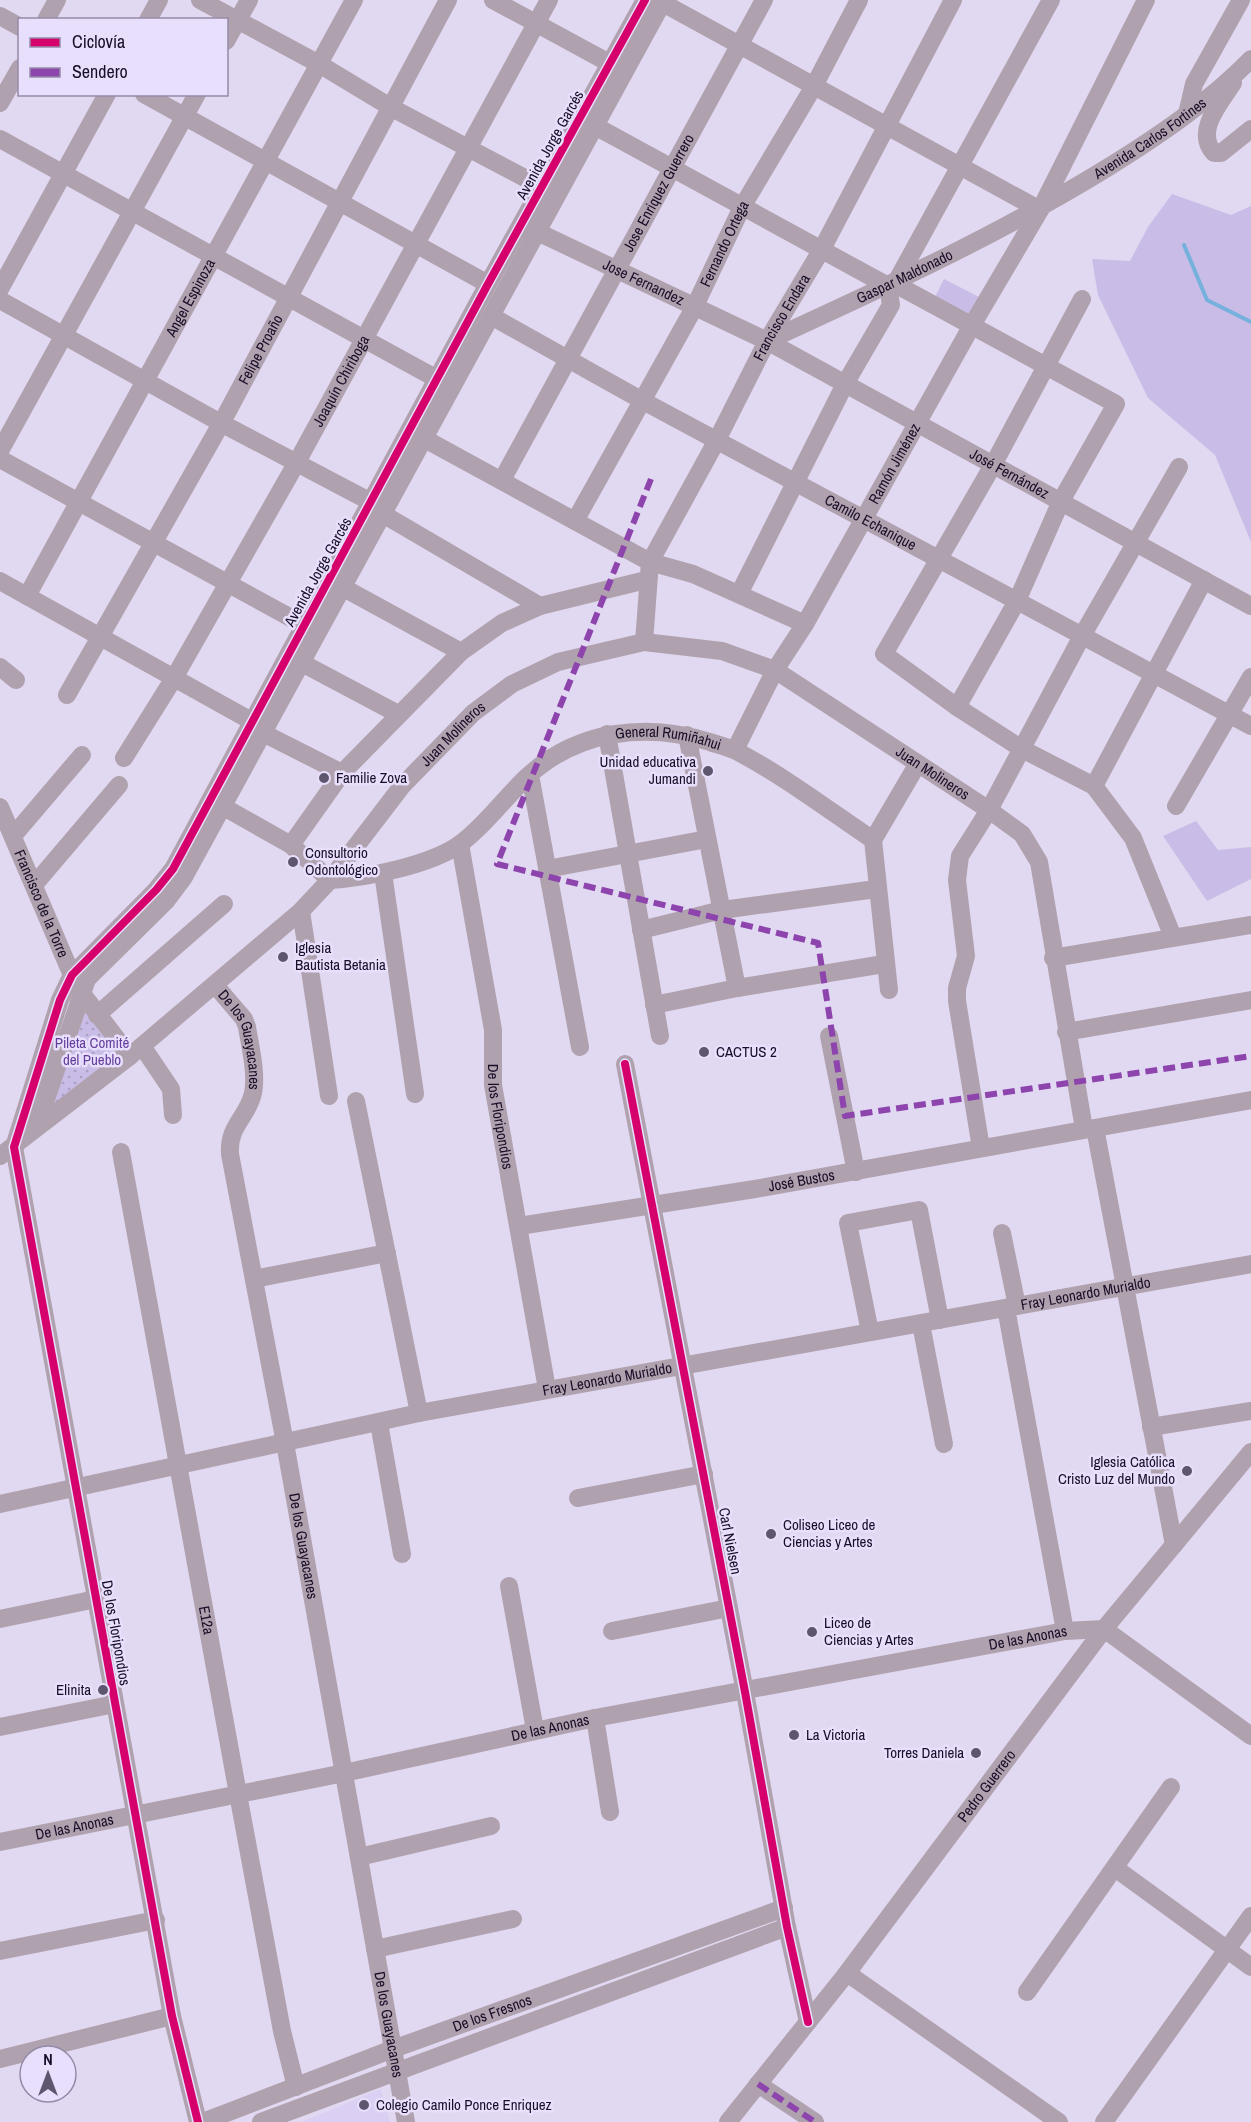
<svg xmlns="http://www.w3.org/2000/svg" width="1251" height="2122" viewBox="0 0 1251 2122" font-family="'Archivo Narrow',sans-serif">
	<defs>
		<pattern id="park-dots" width="8" height="8" patternUnits="userSpaceOnUse" patternTransform="scale(1.5)"><rect width="8" height="8" fill="#c9bce6"/><path d="M2 2h.1M6 6h.1" fill="none" stroke="#aca0c5" stroke-width="1.8" stroke-linecap="round"/></pattern>
	</defs>
	<rect width="100%" height="100%" fill="#e0d9f1"/>
	<path fill="#dbd0f4" d="M381,2089l9,33h-88z"/>
	<path fill="#c9bce6" d="M1172,194l59,21 20,-9v336l-36,-87 -67,-57 -50,-103 -6,-36 38,2 18,-34z
		M944,279l37,19 -12,24 -37,-19z
		M1196,821l22,29 33,-3v32l-44,22 -44,-65z"/>
	<path fill="url(#park-dots)" d="M81,994l49,62 -106,82z"/>
	<g fill="none" stroke-linecap="round" stroke-linejoin="round">
		<path stroke="#76b0dd" stroke-width="4" d="M1184,245l23,55 44,22"/>
		<g stroke="#b0a1ae" stroke-width="18">
			<path d="M200,0l119,64 73,44 150,79"/>
			<path d="M493,0l118,64"/>
			<path d="M663,3l377,207"/>
			<path d="M0,16l20,11"/>
			<path d="M46,20l11,-20"/>
			<path d="M148,20l11,-20"/>
			<path d="M226,41l23,-41"/>
			<path d="M1233,83c-12,19 -39,48 -19,70h7l30,-24"/>
			<path d="M144,94l344,190"/>
			<path d="M0,103l20,-35"/>
			<path d="M1187,114l7,-30 47,-84"/>
			<path d="M595,126l293,160 3,19 -46,79 -106,210"/>
			<path d="M0,139l437,240"/>
			<path id="s1" d="M527,227l240,114 484,265"/>
			<path d="M0,289l107,-195"/>
			<path d="M1082,299l-89,166 -109,189 73,53 65,42 72,37 39,52 40,99"/>
			<path d="M0,300l219,122 152,80"/>
			<path id="s2" d="M491,316l152,85 608,325"/>
			<path id="s3" d="M767,341c116,-53 231,-106 340,-173 50,-31 102,-66 144,-109"/>
			<path d="M423,438l227,124 43,12 112,50"/>
			<path d="M0,451l197,-357"/>
			<path d="M0,459l304,166"/>
			<path id="s4" d="M502,480l262,-480"/>
			<path d="M381,513l159,93"/>
			<path id="s5" d="M575,521l119,-213 48,-101 72,-121 45,-86"/>
			<path d="M0,581l253,141"/>
			<path d="M342,587l119,65"/>
			<path id="s6" d="M27,596l327,-596"/>
			<path id="s7" d="M644,642l6,-80 67,-122 50,-99 55,-92 131,-249"/>
			<path d="M302,663l96,51"/>
			<path d="M0,667l16,13"/>
			<path id="s8" d="M67,695l155,-273 226,-422"/>
			<path d="M957,707l60,-106 44,-100 55,-97 -221,-120 156,-284"/>
			<path d="M263,733l79,40"/>
			<path d="M607,734l53,302"/>
			<path d="M687,735l50,253"/>
			<path id="s9" d="M735,750l40,-80 30,-46 166,-297 69,-117 106,-210"/>
			<path id="s10" d="M124,758l50,-80 123,-216 252,-462"/>
			<path d="M530,775l50,272"/>
			<path d="M1094,786l110,-206"/>
			<path id="s11" d="M222,806l69,39 39,35c36,-2 101,-15 130,-36 25,-18 45,-47 68,-68 50,-46 119,-54 182,-34 8,3 18,5 26,9 45,23 94,60 137,89l16,150"/>
			<path d="M1176,806l75,-129"/>
			<path id="s12" d="M0,807l77,180 53,69"/>
			<path d="M13,836l69,-81"/>
			<path d="M873,840l44,-75"/>
			<path id="s13" d="M460,844l33,186v55l54,304"/>
			<path d="M291,845l51,-72 119,-121 41,-29 38,-17 106,-26"/>
			<path d="M547,869l160,-30"/>
			<path d="M383,873l32,221"/>
			<path d="M34,885l85,-100"/>
			<path d="M301,911l28,185"/>
			<path d="M641,930l81,-20 154,-21"/>
			<path d="M1053,958l198,-33"/>
			<path id="s14" d="M215,985l29,34 3,8c3,19 10,46 6,66 -5,24 -25,32 -23,61l55,289 121,679"/>
			<path d="M654,1005l83,-17 147,-24"/>
			<path d="M97,1015l127,-111"/>
			<path d="M1066,1032l185,-32"/>
			<path d="M829,1036l27,136"/>
			<path d="M142,1046l29,43 2,26"/>
			<path d="M625,1064l120,628 42,235 21,95"/>
			<path d="M356,1101l63,312"/>
			<path d="M1095,1128l79,417"/>
			<path d="M25,1131l20,-29 42,-123 79,-78 18,-24 480,-877"/>
			<path d="M981,1148l-24,-147v-13l9,-32 -9,-76 3,-24 29,-46 93,-174 97,-169"/>
			<path id="s15" d="M121,1152l117,642 44,237 14,56"/>
			<path id="s16" d="M0,1156l130,-100 171,-145 29,-31 72,-94 71,-73 39,-29 46,-22 86,-20 78,9 53,19 214,140 33,24 17,28 45,267"/>
			<path id="s17" d="M519,1226l236,-37 496,-89"/>
			<path d="M1002,1233l15,73"/>
			<path d="M254,1279l133,-26"/>
			<path d="M1006,1308l59,323"/>
			<path d="M921,1324l23,120"/>
			<path d="M870,1332l-22,-109 71,-13 21,110"/>
			<path d="M379,1423l23,131"/>
			<path d="M1151,1427l100,-16"/>
			<path d="M578,1498l126,-24"/>
			<path id="s18" d="M0,1504l419,-91 832,-149"/>
			<path d="M509,1586l26,144"/>
			<path d="M0,1619l96,-20"/>
			<path d="M1104,1629l147,107"/>
			<path d="M612,1631l117,-23"/>
			<path d="M595,1718l15,94"/>
			<path d="M0,1727l115,-23"/>
			<path id="s19" d="M0,1842l344,-69 251,-55 470,-87 39,-2"/>
			<path d="M359,1857l132,-31"/>
			<path d="M1115,1868l136,99"/>
			<path d="M375,1949l138,-30"/>
			<path d="M0,1951l156,-31"/>
			<path d="M847,1973l212,149"/>
			<path d="M1027,1992l144,-205"/>
			<path d="M0,2059l172,-43"/>
			<path d="M758,2084l57,38"/>
			<path d="M198,2122l-26,-106 -158,-869 46,-147 12,-25 84,-85 17,-21 315,-585 157,-284"/>
			<path id="s20" d="M203,2122l190,-73 391,-141"/>
			<path d="M261,2122l526,-195"/>
			<path id="s21" d="M728,2122l119,-149 257,-344 147,-177"/>
			<path d="M1104,2122l147,-206"/>
		</g>
		<path stroke="#8e44ad" stroke-width="6" stroke-dasharray="12 6" stroke-linecap="butt" d="M651,479l-154,385 321,79 27,173 406,-60
			M758,2084l57,38"/>
		<g stroke="#e8dffd" stroke-width="11">
			<path id="cycleway" d="M625,1064l120,628 42,235 21,95
				M198,2122l-26,-106 -158,-869 46,-147 12,-25 84,-85 17,-21 315,-585 157,-284"/>
		</g>
		<use href="#cycleway" stroke="#d6006c" stroke-width="8"/>
	</g>
	<g fill="#5e556e" stroke="#e8dffd" stroke-width="2">
		<circle cx="708" cy="771" r="6"/>
		<circle cx="324" cy="778" r="6"/>
		<circle cx="293" cy="862" r="6"/>
		<circle cx="283" cy="957" r="6"/>
		<circle cx="704" cy="1052" r="6"/>
		<circle cx="1187" cy="1471" r="6"/>
		<circle cx="771" cy="1534" r="6"/>
		<circle cx="812" cy="1632" r="6"/>
		<circle cx="103" cy="1690" r="6"/>
		<circle cx="794" cy="1735" r="6"/>
		<circle cx="976" cy="1753" r="6"/>
		<circle cx="364" cy="2105" r="6"/>
	</g>
	<g text-anchor="middle" stroke-width="5" stroke-linejoin="round" paint-order="stroke">
		<g font-size="15" fill="#180e28" stroke="#e8dffd">
			<text dy="5" stroke="none"><textPath href="#s3" startOffset="434">Avenida Carlos Fortines</textPath></text>
			<text transform="translate(550 145) rotate(-61)" y="5">Avenida Jorge Garcés</text>
			<text dy="5" stroke="none"><textPath href="#s4" startOffset="327">Jose Enriquez Guerrero</textPath></text>
			<text dy="5" stroke="none"><textPath href="#s5" startOffset="315">Fernando Ortega</textPath></text>
			<text dy="5" stroke="none"><textPath href="#s3" startOffset="152">Gaspar Maldonado</textPath></text>
			<text dy="5" stroke="none"><textPath href="#s1" startOffset="129">Jose Fernandez</textPath></text>
			<text dy="5" stroke="none"><textPath href="#s6" startOffset="340">Angel Espinoza</textPath></text>
			<text dy="5" stroke="none"><textPath href="#s7" startOffset="358">Francisco Endara</textPath></text>
			<text dy="5" stroke="none"><textPath href="#s8" startOffset="396">Felipe Proaño</textPath></text>
			<text dy="5" stroke="none"><textPath href="#s10" startOffset="435">Joaquín Chiriboga</textPath></text>
			<text dy="5" stroke="none"><textPath href="#s9" startOffset="328">Ramón Jiménez</textPath></text>
			<text dy="5" stroke="none"><textPath href="#s1" startOffset="542">José Fernández</textPath></text>
			<text dy="5" stroke="none"><textPath href="#s2" startOffset="432">Camilo Echanique</textPath></text>
			<text transform="translate(318 572) rotate(-61)" y="5">Avenida Jorge Garcés</text>
			<text dy="5" stroke="none"><textPath href="#s16" startOffset="622">Juan Molineros</textPath></text>
			<text dy="5" stroke="none"><textPath href="#s11" startOffset="516">General Rumiñahui</textPath></text>
			<text dy="5" stroke="none"><textPath href="#s16" startOffset="1162">Juan Molineros</textPath></text>
			<text dy="5" stroke="none"><textPath href="#s12" startOffset="105">Francisco de la Torre</textPath></text>
			<text dy="5" stroke="none"><textPath href="#s14" startOffset="63">De los Guayacanes</textPath></text>
			<text dy="5" stroke="none"><textPath href="#s13" startOffset="276">De los Floripondios</textPath></text>
			<text dy="5" stroke="none"><textPath href="#s17" startOffset="286">José Bustos</textPath></text>
			<text dy="5" stroke="none"><textPath href="#s18" startOffset="1106">Fray Leonardo Murialdo</textPath></text>
			<text dy="5" stroke="none"><textPath href="#s18" startOffset="620">Fray Leonardo Murialdo</textPath></text>
			<text transform="translate(730 1541) rotate(79)" y="5">Carl Nielsen</text>
			<text dy="5" stroke="none"><textPath href="#s14" startOffset="585">De los Guayacanes</textPath></text>
			<text dy="5" stroke="none"><textPath href="#s15" startOffset="476">E12a</textPath></text>
			<text transform="translate(116 1633) rotate(80)" y="5">De los Floripondios</text>
			<text dy="5" stroke="none"><textPath href="#s19" startOffset="1048">De las Anonas</textPath></text>
			<text dy="5" stroke="none"><textPath href="#s19" startOffset="562">De las Anonas</textPath></text>
			<text dy="5" stroke="none"><textPath href="#s21" startOffset="424">Pedro Guerrero</textPath></text>
			<text dy="5" stroke="none"><textPath href="#s19" startOffset="76">De las Anonas</textPath></text>
			<text dy="5" stroke="none"><textPath href="#s20" startOffset="309">De los Fresnos</textPath></text>
			<text dy="5" stroke="none"><textPath href="#s14" startOffset="1071">De los Guayacanes</textPath></text>
		</g>
		<g font-size="15" fill="#180e28" stroke="#e8dffd" text-anchor="start">
			<text x="696" y="767" text-anchor="end">Unidad educativa<tspan x="696" dy="17">Jumandi</tspan></text>
			<text x="336" y="783">Familie Zova</text>
			<text x="305" y="858">Consultorio<tspan x="305" dy="17">Odontológico</tspan></text>
			<text x="295" y="953">Iglesia<tspan x="295" dy="17">Bautista Betania</tspan></text>
			<text x="716" y="1057">CACTUS 2</text>
			<text x="1175" y="1467" text-anchor="end">Iglesia Católica<tspan x="1175" dy="17">Cristo Luz del Mundo</tspan></text>
			<text x="783" y="1530">Coliseo Liceo de<tspan x="783" dy="17">Ciencias y Artes</tspan></text>
			<text x="824" y="1628">Liceo de<tspan x="824" dy="17">Ciencias y Artes</tspan></text>
			<text x="91" y="1695" text-anchor="end">Elinita</text>
			<text x="806" y="1740">La Victoria</text>
			<text x="964" y="1758" text-anchor="end">Torres Daniela</text>
			<text x="376" y="2110">Colegio Camilo Ponce Enriquez</text>
		</g>
		<g font-size="15" fill="#643e9a" stroke="#e8dffd">
			<text x="92" y="1048">Pileta Comité<tspan x="92" dy="17">del Pueblo</tspan></text>
		</g>
	</g>
	<rect x="18" y="18" width="210" height="78" fill="#e8dffd" stroke="#958ba8" stroke-width="1.5"/>
	<rect x="30" y="38" width="30" height="9" fill="#d6006c" stroke="#958ba8" stroke-width="1.5"/>
	<text x="72" y="48" font-size="18" fill="#180e28">Ciclovía</text>
	<rect x="30" y="68" width="30" height="9" fill="#8e44ad" stroke="#958ba8" stroke-width="1.5"/>
	<text x="72" y="78" font-size="18" fill="#180e28">Sendero</text>
	<g transform="translate(48 2074)"><circle r="28" fill="#e8dffd" stroke="#958ba8" stroke-width="1.5"/>
	<path d="M0-4.5L10 22L0 15L-10 22Z" fill="#5e556e"/>
	<text y="-9" font-size="16" font-weight="bold" text-anchor="middle" fill="#180e28">N</text>
	</g>
</svg>
